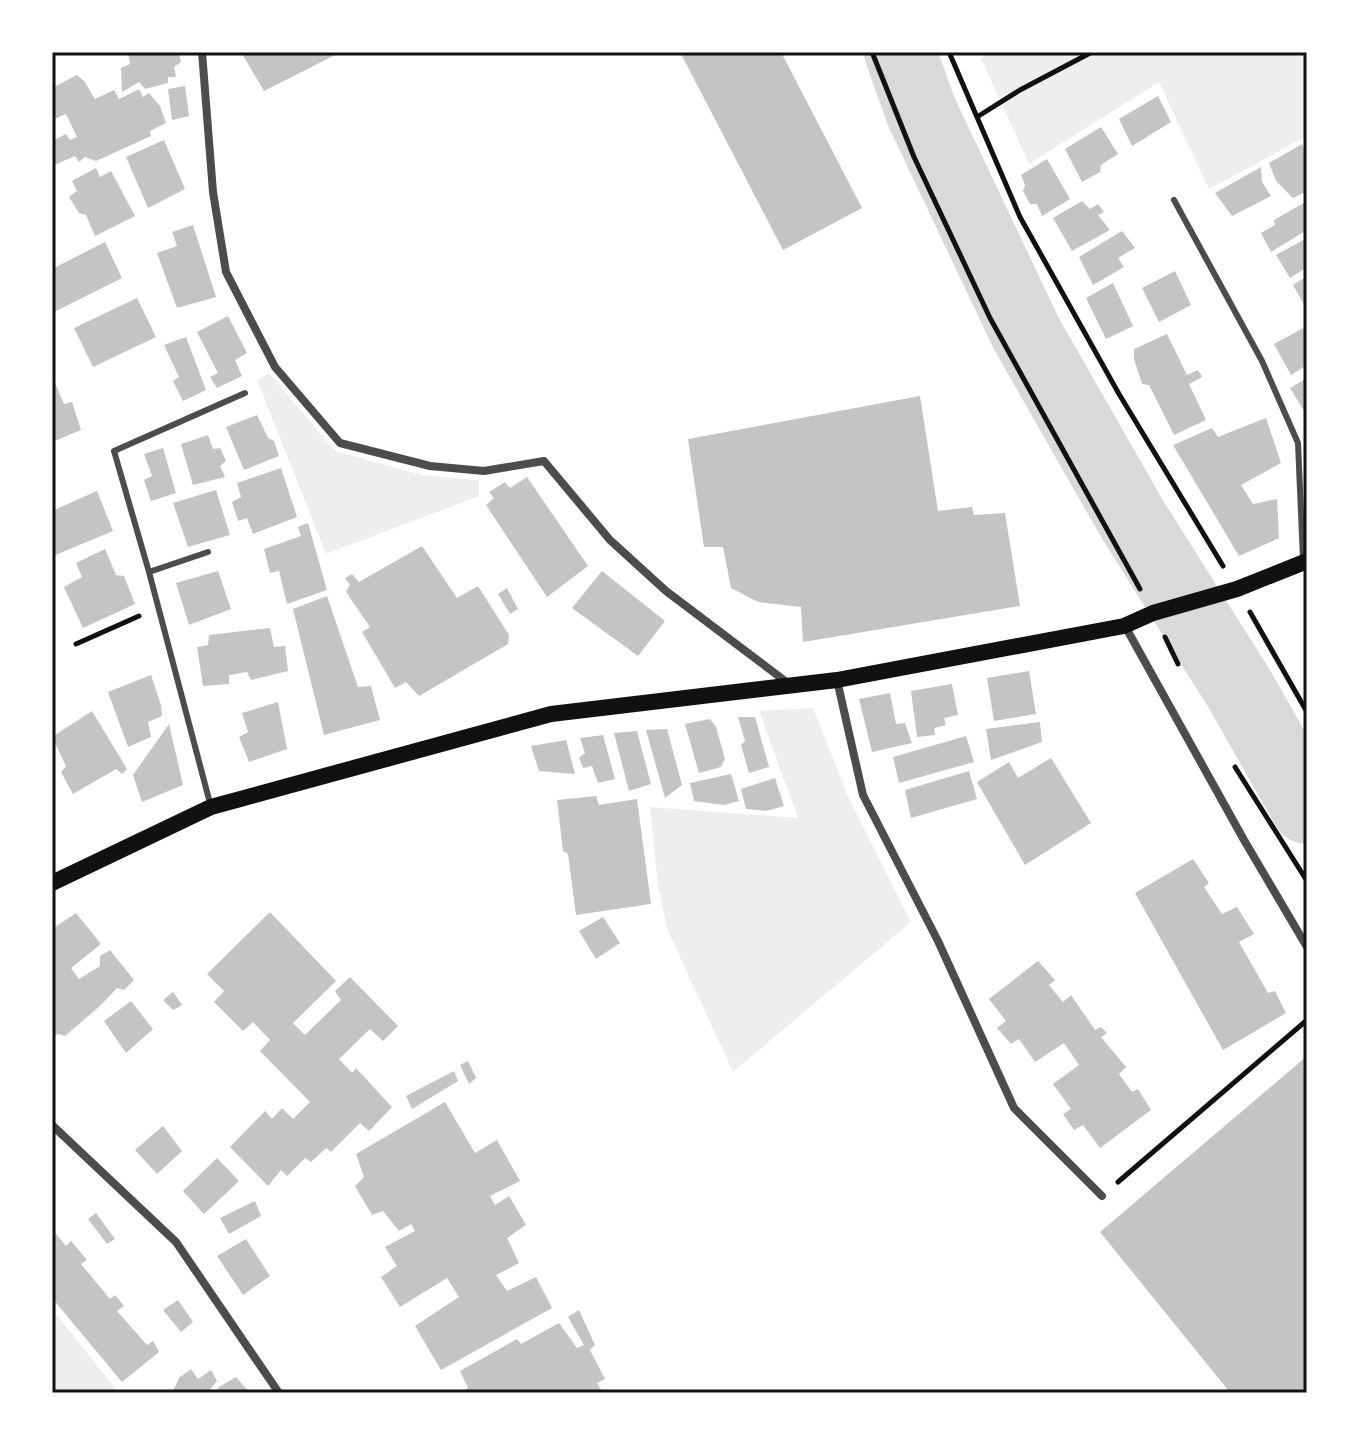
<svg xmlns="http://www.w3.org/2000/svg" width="1359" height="1445" viewBox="0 0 1359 1445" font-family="Signika,sans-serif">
	<rect width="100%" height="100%" fill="#fff"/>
	<path fill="#eee" d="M990,52h317v84l-98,53 -50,-107 -130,82 -48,-106z
		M269,373l66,78 87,24 57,5v16l-153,58 -69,-174z
		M813,708l37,93 61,121 -178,150 -65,-141 -10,-44 -8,-80 148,11 -39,-107z
		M52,1309l67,84h-67z"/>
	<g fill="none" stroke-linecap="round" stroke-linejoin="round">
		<path stroke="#d9d9d9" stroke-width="72" d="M900,52l21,59 105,222 108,189 106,168 67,118"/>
	</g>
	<path fill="#c4c4c4" d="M128,52h51l2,10 -7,5 2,10h-8v6l-23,6 -6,-7 -17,10 -1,-24 9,-4z
		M241,52h100l-77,39z
		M680,52h101l81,156 -79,42z
		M77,75l7,6 11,18 19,-9 5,9 20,-10 4,8 6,-4 11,13 6,17 -16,8 1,5 -55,25 -11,-4 -6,5 -4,-6 -23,10v-25l14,-7 4,6 7,-3 -11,-23 -14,6v-32z
		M185,86l4,30 -17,4 -4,-31z
		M1158,96l13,26 -39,24 -13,-27z
		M1101,127l17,27 -17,11 -1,7 -18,10 -17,-33z
		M164,140l21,49 -37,19 -22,-51z
		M1302,144l5,13v34l-14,7 -17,-17 -7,-18z
		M1047,159l23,40 -28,17 -5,-12h-7l-7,-13 2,-6 -4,-10z
		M1261,167l1,15 9,14 -39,20 -17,-23z
		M96,168l4,9 11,-6 24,45 -40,20 -9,-21 -7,-2 -10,-16 8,-6 -5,-10z
		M1082,201l8,8 8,-5 6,8 -6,3 12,15 -38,21 -19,-33z
		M1307,201v29l-36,22 -10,-19 14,-8 -1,-5z
		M193,225l23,72 -39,11 -20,-55 20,-7 -5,-14z
		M1122,231l13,17 -17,10 6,9 -31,18 -14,-28z
		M1307,238v29l-17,11 -14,-23z
		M105,242l17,36 -70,35v-44z
		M1175,271l16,34 -32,17 -17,-34z
		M1307,276v34l-14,-25z
		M1113,283l20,43 -27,13 -20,-41z
		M137,298l19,39 -63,30 -19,-39z
		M228,316l19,37 -12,7 7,16 -25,12 -7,-11 8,-4 -21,-41z
		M1307,326v39l-16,10 -17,-31z
		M1167,334l20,41 11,-5 4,7 -13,7 17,36 -32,15 -25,-50 -7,-1 -8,-25v-10z
		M186,337l20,53 -23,11 -10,-20 6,-4 -15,-32z
		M52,376l12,28 8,-2 9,28 -29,12z
		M1307,378v38l-17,-28z
		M920,396l18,115 34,-4 2,8 31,-2 15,93 -217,36 -2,-35 -43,-5 -27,-14 -8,-41h-19l-16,-108z
		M257,415l11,23 6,3 5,15 -35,14 -18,-43z
		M1266,418l15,45 -40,22 12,19 24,-5 2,39 -40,18 -66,-111 39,-17 6,9z
		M208,435l5,14 7,-1 6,13 -6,5 5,11 -32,8 -12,-41z
		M163,448l13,45 -25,8 -7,-21 8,-4 -8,-22z
		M281,468l16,49 -44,17 -6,-16 -9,3 -6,-19 9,-5 -4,-14z
		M527,477l61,89 -41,31 -61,-92 8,-7 -5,-6 16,-10 5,6z
		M216,490l14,45 -42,12 -15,-44z
		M97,491l16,40 -60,25 -1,-45z
		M308,523l19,67 -40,14 -8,-33 -9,2 -6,-24 37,-13 -3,-9z
		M422,546l35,52 21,-12 31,49 -1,9 -89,52 -13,-14 -11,6 -33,-56 8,-5 -24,-35 4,-7 -5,-7 7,-4 7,8z
		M105,549l11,26 8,1 11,28 -52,24 -19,-41 18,-10 -6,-14z
		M218,571l13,38 -42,16 -13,-42z
		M602,571l63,50 -27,35 -66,-48z
		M507,588l11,21 -8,5 -12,-20z
		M327,596l31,91 13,-1 9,34 -56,15 -31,-126z
		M270,628l4,19 11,-1 3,25 -37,9 -4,-8 -18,3v9l-26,2 -6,-39 11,-2 1,-10z
		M1029,671l7,43 -42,7 -7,-43z
		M151,675l10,30 1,11 -14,6 3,15 -23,10 -20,-55z
		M952,684l6,31 -14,3 2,7 -12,3 1,7 -18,2 -6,-46z
		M890,693l6,31 9,-1 7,20 -40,9 -13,-53z
		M278,702l9,47 -38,13 -10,-25 9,-5 -6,-19z
		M92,711l35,58 -5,5 -6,-5 -43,25 -12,-22 5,-6 -14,-29z
		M738,717h17l14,50 -20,6 -8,-28 4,-4z
		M710,719l6,8 9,32 -4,8 -22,6 -14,-49z
		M1040,722l2,20 -51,18 -5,-31z
		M169,724l14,61 -41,17 -9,-27z
		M667,729l15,56 -17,13 -19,-68z
		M637,731l14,53 -22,7 -15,-58z
		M603,735l12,44 -17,4 -6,-17 -9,2 -4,-10 6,-5 -5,-15z
		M966,736l8,26 -75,21 -6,-26z
		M566,740l9,34 -36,-3 -8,-25z
		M1051,758l40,65 -66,42 -48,-83 32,-20 9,16z
		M969,771l8,28 -66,19 -6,-28z
		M731,774l8,27 -15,4 -30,-4 -4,-18z
		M775,778l9,28 -18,5 -20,-2 -5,-20z
		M596,796l3,9 38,-6 14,105 -75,11 -8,-61 -5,-3 -6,-51z
		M1193,859l16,24 -5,4 18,27 15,-7 17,27 -15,8 29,51 7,-2 11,22 -63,37 -88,-157z
		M270,912l66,69 -43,42 12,12 36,-35 -6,-9 15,-14 48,49 -15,15 -13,-12 -31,30 13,14 4,-5 36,39 -23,24 -9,-8 -29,29 -5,-4 -15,14 -6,-4 -18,18 -6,-6 -13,16 -38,-39 35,-36 7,8 10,-11 11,11 17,-17 -50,-51 10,-11 -17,-18 -10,9 -29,-29 10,-11 -17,-17z
		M76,913l25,31 -30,24 8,11 21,-13v-10l10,-6 24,30 -10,10 -7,-2 -16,17 -36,31 -7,-2 -6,4v-109z
		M603,917l17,26 -24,16 -17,-28z
		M1038,961l17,19 -6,5 14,17 8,-7 24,35 6,-3 6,6 -6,4 25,30 -7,7 13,18 6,-3 13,21 -51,38 -17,-23 -9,5 -11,-16 8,-5 -18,-25 26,-19 -15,-22 -29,19 -16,-23 -8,5 -14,-16 9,-7 -17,-22z
		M173,992l9,13 -9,5 -10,-10z
		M131,1001l22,28 -27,24 -22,-32z
		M1307,1056v337h-69l-10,-3 -128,-158z
		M468,1061l8,17 -7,6 -9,-19z
		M454,1071l4,10 -46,28 -6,-13z
		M445,1102l30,51 22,-13 23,41 -30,15 5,9 14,-9 17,29 -19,13 12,25 -23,12 11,16 29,-14 16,31 -111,62 -26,-44 44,-29 -12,-19 -47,29 -19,-30 16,-11 -12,-19 30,-16 -4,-7 -12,7 -16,-20 -11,4 -17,-29 9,-9 -8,-23z
		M163,1126l19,25 -25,23 -22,-24z
		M217,1158l22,23 -35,33 -21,-23z
		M255,1201l6,15 -32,18 -9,-16z
		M96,1213l19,26 -8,5 -19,-25z
		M52,1229l14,17 5,-5 16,19 -6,4 29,35 5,-4 9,11 -7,5 30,34 6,-4 6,11 -37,30 -70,-84z
		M246,1239l24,37 -27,19 -26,-39z
		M178,1300l15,22 -12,10 -18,-22z
		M579,1310l16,35 -5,5 15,29 -8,4 6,10h-144l9,-5 -8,-17 57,-32 4,5 38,-21 18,25 7,-3 -16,-28z
		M191,1369l7,10 13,-9 6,11 -10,12h-41l8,-4 5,-11z
		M236,1377l14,16h-36l5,-6z"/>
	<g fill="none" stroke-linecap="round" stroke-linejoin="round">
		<path stroke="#111" stroke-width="5" d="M872,52l42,105 76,161 150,271
			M949,52l71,165 99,177 104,172
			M977,117l43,-27 72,-38
			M1250,612l57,100
			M1165,637l13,27
			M76,644l63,-28
			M1235,767l72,114
			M1118,1182l189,-162"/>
		<path stroke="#4c4c4c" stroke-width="6" d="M1174,200l88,161 36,82 5,116
			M149,572l59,-20
			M211,807l-62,-235 -35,-121 131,-58"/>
		<path stroke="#4c4c4c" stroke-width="8" d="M202,52l11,140 13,80 49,95 65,76 90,23 54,5 60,-10 66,79 56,51 123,93
			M1125,626l119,214 63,107
			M837,680l26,115 75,146 76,167 88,88
			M52,1125l124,117 103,151"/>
		<path stroke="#111" stroke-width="16" d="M52,883l159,-76 340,-93 286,-34 287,-54 29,-13 84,-24 70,-28"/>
	</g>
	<rect width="1359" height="1445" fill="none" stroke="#ffffff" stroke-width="108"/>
	<rect x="54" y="54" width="1251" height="1337" fill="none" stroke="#111" stroke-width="3"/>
</svg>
